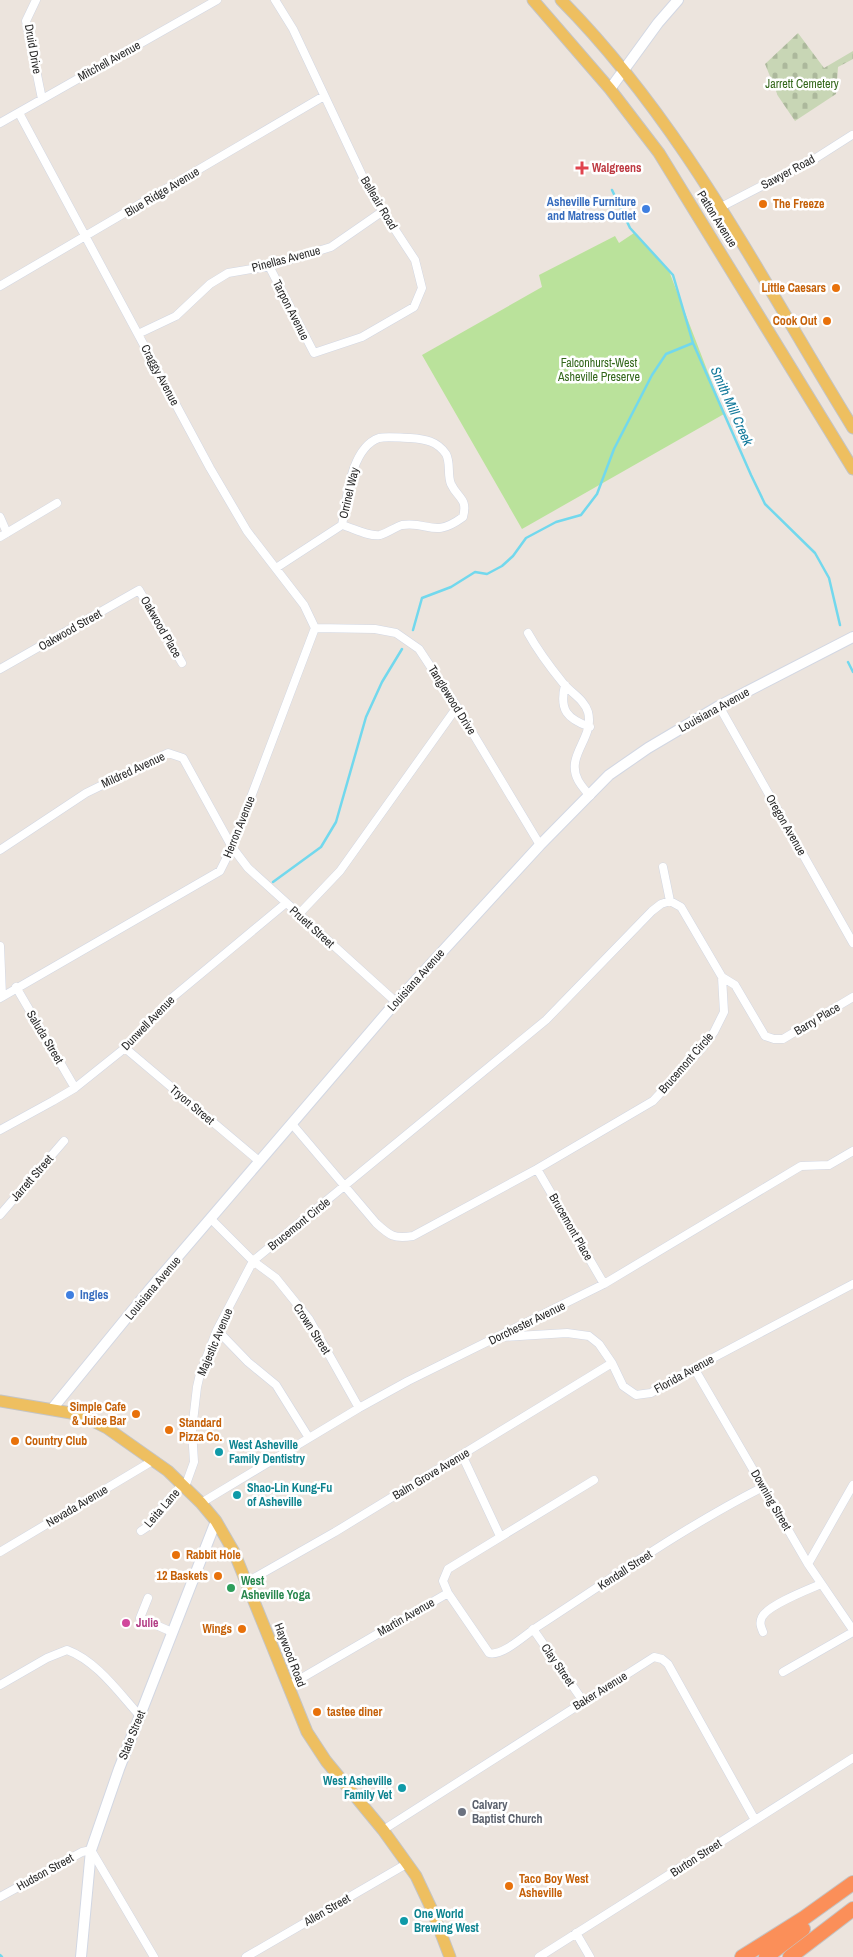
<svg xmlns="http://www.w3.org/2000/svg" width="853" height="1957" viewBox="0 0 853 1957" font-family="'Archivo Narrow',sans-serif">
	<defs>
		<pattern id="cemetery-stones" width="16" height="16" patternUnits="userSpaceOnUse" patternTransform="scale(1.25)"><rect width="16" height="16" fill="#c8d6b5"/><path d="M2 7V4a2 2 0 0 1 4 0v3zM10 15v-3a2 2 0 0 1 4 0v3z" fill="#acb89c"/></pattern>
	</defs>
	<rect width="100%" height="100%" fill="#ece4dd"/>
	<path fill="url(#cemetery-stones)" d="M798,33l26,35 29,-17v8l-15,8 -2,27 -41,27 -17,-25 -13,-32z"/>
	<path fill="#bae29b" d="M634,233l35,38 55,143 -202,115 -100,-174 120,-68 -3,-12 76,-39 4,7z"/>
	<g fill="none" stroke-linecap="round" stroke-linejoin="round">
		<path stroke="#72d8ed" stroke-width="2.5" d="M612,190l18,38 43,47 20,68 58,132 14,29 50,49 14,25 11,47
			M413,630l9,-32 29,-11 24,-15 12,2 15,-8 11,-10 13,-18 30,-16 25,-7 16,-21 17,-45 38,-74 14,-21 27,-11
			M848,662l5,10
			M273,882l48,-35 15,-25 30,-105 16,-35 20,-33
			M0,1955l2,2"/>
		<g stroke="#d2d7e3" stroke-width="9">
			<path id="street" d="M36,0l-10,21 16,78
				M19,113l191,355 37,63 57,74 11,23
				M0,123l217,-123
				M721,207l95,-49 36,-23
				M269,266l45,87 48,-16 52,-30 8,-19 -7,-28 -46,-70 -76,-161 -18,-29
				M0,286l324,-190
				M138,334l38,-18 34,-32 18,-11 41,-7 62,-19 52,-36
				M0,517l7,16
				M0,537l57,-34
				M276,568l66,-43c11,3 27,12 38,10 8,-2 15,-8 22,-10 28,-4 31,14 61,-8 5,-19 -5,-18 -12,-33 -4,-9 0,-21 -5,-30 -9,-13 -21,-15 -36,-16 -9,0 -23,-2 -31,0 -29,10 -32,62 -37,87
				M315,628l60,1 21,4 23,16 38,58 83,138
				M528,633c10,18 22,34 35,50 8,10 21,16 25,29 7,26 -23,43 -10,68 3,6 8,11 12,16
				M0,669l139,-79 43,73
				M565,685c-6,25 2,34 25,42
				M719,706l134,237
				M0,850l86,-57 82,-40 15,5 49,89 16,21 148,134
				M663,867l7,34
				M299,914l41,-43 117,-164
				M0,946l2,50
				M722,977l13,8 30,51 9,3h9l70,-42
				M16,987l59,101
				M0,998l220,-127 12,-24 83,-219
				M125,1048l134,113
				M292,1124l84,99c14,13 18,16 37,13l124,-67 116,-68 50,-54 11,-15 10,-20 -2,-35 -41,-70 -11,-6
				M0,1130l53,-29 22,-13 50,-40 48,-51 113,-94
				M537,1169l67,115
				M0,1215l64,-74
				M211,1219l42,42 23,17 33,41 50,89
				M217,1330l31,32 28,23 33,53
				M502,1337l65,-4 22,3 10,8 13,19 11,23 13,9 15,-2 43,-25 159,-84
				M694,1368l114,196 45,66
				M462,1455l38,81
				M594,1480l-146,89 -5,12 5,12 41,60c13,4 37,-19 48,-26 74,-48 147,-100 226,-140
				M185,1487l9,-25 -2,-32 5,-43 3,-13 17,-44 36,-69 293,-241 106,-109 9,-7 9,-3
				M201,1503l158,-95 49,-27 196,-97 197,-118 28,-1 24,-14
				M141,1531l9,-6 13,-19 20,-22
				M0,1552l154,-92
				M808,1564l45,-79
				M247,1582l88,-50 277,-169
				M148,1598l-8,20 32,14
				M533,1629l50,72
				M763,1632c-2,-5 -4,-9 -1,-15 6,-12 45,-27 59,-33
				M783,1672l70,-40
				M0,1685l47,-27 20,-8c30,11 52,43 73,66
				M288,1686l160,-93
				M383,1830l271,-173 8,2 6,5 87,156
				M0,1897l82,-45 9,-2 63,107
				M576,1933l14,24
				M246,1957l162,-94
				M539,1957l314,-199"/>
		</g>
		<g stroke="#d2d7e3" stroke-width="12">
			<path id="secondary" d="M610,89l48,-66 20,-23
				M52,1409l98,-120 246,-287 144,-157 69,-70 39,-27 71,-42 134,-69
				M81,1957l10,-107 28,-81 97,-248"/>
		</g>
		<g stroke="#c4c4c4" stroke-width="13">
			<path id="primary" d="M533,0l77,89 49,64 194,316
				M561,0c123,124 201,281 292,428
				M0,1401l71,12 18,6 18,9 61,43 33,32 15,18 18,31 73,180 19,29 57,69 33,46 16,34 18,47"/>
		</g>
		<g stroke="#c4c4c4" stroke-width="16">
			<path id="highway" d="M742,1957l62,-39 49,-35
				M766,1957l37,-28
				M790,1957l63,-48"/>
		</g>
		<use href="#street" stroke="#fff" stroke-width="8"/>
		<use href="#secondary" stroke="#fff" stroke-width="10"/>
		<use href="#primary" stroke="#eebf60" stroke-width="11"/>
		<use href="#highway" stroke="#fb8f59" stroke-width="14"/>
	</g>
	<path fill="#e0444e" stroke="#fff" stroke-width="2" d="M579.5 160.5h5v5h5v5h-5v5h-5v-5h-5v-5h5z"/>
	<g fill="#e8710a" stroke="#fff" stroke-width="2">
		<circle cx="763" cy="204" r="5"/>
		<circle cx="836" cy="288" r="5"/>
		<circle cx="827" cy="321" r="5"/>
		<circle cx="136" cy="1414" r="5"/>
		<circle cx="169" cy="1430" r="5"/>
		<circle cx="15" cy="1441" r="5"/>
		<circle cx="176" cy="1555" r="5"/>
		<circle cx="218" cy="1576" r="5"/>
		<circle cx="242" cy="1629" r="5"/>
		<circle cx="317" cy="1712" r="5"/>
		<circle cx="509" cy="1886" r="5"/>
	</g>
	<g fill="#3f7fe0" stroke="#fff" stroke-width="2">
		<circle cx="646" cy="209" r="5"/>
		<circle cx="70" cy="1295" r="5"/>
	</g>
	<g fill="#0f9aa8" stroke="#fff" stroke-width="2">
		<circle cx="219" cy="1452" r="5"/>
		<circle cx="237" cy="1495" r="5"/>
		<circle cx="402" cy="1788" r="5"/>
		<circle cx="404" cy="1921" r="5"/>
	</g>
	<circle fill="#2e9e5b" stroke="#fff" stroke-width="2" cx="231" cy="1588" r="5"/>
	<circle fill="#d1479c" stroke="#fff" stroke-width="2" cx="126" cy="1623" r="5"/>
	<circle fill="#6b7280" stroke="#fff" stroke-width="2" cx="462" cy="1812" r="5"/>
	<g text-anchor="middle" stroke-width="5" stroke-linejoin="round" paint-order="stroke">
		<g font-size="12" fill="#2b2b2b" stroke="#fff">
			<text transform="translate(33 49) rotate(80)" y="4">Druid Drive</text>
			<text transform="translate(109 61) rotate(-29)" y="4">Mitchell Avenue</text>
			<text transform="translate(788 172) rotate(-28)" y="4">Sawyer Road</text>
			<text transform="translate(162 192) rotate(-31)" y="4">Blue Ridge Avenue</text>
			<text transform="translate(379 203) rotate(59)" y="4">Belleair Road</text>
			<text transform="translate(717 219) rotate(58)" y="4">Patton Avenue</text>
			<text transform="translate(286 259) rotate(-15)" y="4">Pinellas Avenue</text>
			<text transform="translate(291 310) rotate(63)" y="4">Tarpon Avenue</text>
			<text transform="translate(160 375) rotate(62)" y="4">Craggy Avenue</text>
			<text transform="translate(349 493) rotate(-77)" y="4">Orrinel Way</text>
			<text transform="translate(161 627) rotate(60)" y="4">Oakwood Place</text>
			<text transform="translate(70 630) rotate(-30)" y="4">Oakwood Street</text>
			<text transform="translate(452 700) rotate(58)" y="4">Tanglewood Drive</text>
			<text transform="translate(714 710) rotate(-29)" y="4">Louisiana Avenue</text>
			<text transform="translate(133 770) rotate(-25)" y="4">Mildred Avenue</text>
			<text transform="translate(786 825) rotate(60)" y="4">Oregon Avenue</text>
			<text transform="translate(239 827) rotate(-68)" y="4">Herron Avenue</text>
			<text transform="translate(312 927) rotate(42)" y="4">Pruett Street</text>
			<text transform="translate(416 980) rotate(-48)" y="4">Louisiana Avenue</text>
			<text transform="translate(817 1019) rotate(-31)" y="4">Barry Place</text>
			<text transform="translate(148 1023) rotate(-46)" y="4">Dunwell Avenue</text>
			<text transform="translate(45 1037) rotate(59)" y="4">Saluda Street</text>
			<text transform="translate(686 1063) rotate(-49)" y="4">Brucemont Circle</text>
			<text transform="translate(192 1105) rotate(40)" y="4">Tryon Street</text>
			<text transform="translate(32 1178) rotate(-49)" y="4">Jarrett Street</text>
			<text transform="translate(299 1224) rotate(-39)" y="4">Brucemont Circle</text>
			<text transform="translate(571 1227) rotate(60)" y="4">Brucemont Place</text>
			<text transform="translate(153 1288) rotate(-50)" y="4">Louisiana Avenue</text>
			<text transform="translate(527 1323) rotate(-26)" y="4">Dorchester Avenue</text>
			<text transform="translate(312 1329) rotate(57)" y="4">Crown Street</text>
			<text transform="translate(215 1342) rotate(-67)" y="4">Majestic Avenue</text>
			<text transform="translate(684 1374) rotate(-29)" y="4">Florida Avenue</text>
			<text transform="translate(431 1474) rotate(-31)" y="4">Balm Grove Avenue</text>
			<text transform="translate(771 1500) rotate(60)" y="4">Downing Street</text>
			<text transform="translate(77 1506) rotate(-31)" y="4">Nevada Avenue</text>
			<text transform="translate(162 1508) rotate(-49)" y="4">Leita Lane</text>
			<text transform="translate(625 1570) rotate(-33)" y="4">Kendall Street</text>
			<text transform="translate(406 1617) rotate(-30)" y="4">Martin Avenue</text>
			<text transform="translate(290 1655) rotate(69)" y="4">Haywood Road</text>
			<text transform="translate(558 1665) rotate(55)" y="4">Clay Street</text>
			<text transform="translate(600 1691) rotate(-32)" y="4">Baker Avenue</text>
			<text transform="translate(132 1735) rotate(-68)" y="4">State Street</text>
			<text transform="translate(696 1858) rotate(-33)" y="4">Burton Street</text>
			<text transform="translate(45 1872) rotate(-29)" y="4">Hudson Street</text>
			<text transform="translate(327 1910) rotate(-30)" y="4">Allen Street</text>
		</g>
		<g font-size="12" fill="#33671b" stroke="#fff">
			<text x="802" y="88">Jarrett Cemetery</text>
			<text x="599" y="367">Falconhurst-West<tspan x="599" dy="14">Asheville Preserve</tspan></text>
		</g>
		<g font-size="12" font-weight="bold" fill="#be3a42" stroke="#fff" text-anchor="start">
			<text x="592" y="172">Walgreens</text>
		</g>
		<g font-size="12" font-weight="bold" fill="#366cbe" stroke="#fff" text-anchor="end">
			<text x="636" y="206">Asheville Furniture<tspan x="636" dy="14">and Matress Outlet</tspan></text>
			<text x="80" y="1299" text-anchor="start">Ingles</text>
		</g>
		<g font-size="12" font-weight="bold" fill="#c56008" stroke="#fff" text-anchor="start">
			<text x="773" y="208">The Freeze</text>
			<text x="826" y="292" text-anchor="end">Little Caesars</text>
			<text x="817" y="325" text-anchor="end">Cook Out</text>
			<text x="126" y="1411" text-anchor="end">Simple Cafe<tspan x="126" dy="14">&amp; Juice Bar</tspan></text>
			<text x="179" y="1427">Standard<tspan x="179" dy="14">Pizza Co.</tspan></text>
			<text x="25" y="1445">Country Club</text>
			<text x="186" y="1559">Rabbit Hole</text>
			<text x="208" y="1580" text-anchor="end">12 Baskets</text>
			<text x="232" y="1633" text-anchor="end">Wings</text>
			<text x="327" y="1716">tastee diner</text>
			<text x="519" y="1883">Taco Boy West<tspan x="519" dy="14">Asheville</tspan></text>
		</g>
		<g font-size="12" font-weight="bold" fill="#0d838f" stroke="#fff" text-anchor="start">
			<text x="229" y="1449">West Asheville<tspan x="229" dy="14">Family Dentistry</tspan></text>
			<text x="247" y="1492">Shao-Lin Kung-Fu<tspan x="247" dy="14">of Asheville</tspan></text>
			<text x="392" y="1785" text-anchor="end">West Asheville<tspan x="392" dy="14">Family Vet</tspan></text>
			<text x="414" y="1918">One World<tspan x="414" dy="14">Brewing West</tspan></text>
		</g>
		<g font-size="12" font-weight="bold" fill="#27864d" stroke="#fff" text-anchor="start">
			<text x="241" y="1585">West<tspan x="241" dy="14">Asheville Yoga</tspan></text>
		</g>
		<g font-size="12" font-weight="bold" fill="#b23c85" stroke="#fff" text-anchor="start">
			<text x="136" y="1627">Julie</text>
		</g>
		<g font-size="12" font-weight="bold" fill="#5b616d" stroke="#fff" text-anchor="start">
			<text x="472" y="1809">Calvary<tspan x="472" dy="14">Baptist Church</tspan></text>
		</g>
		<g font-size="14" font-style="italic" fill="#10789a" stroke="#fff">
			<text transform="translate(732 406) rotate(66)" y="5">Smith Mill Creek</text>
		</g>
	</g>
</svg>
